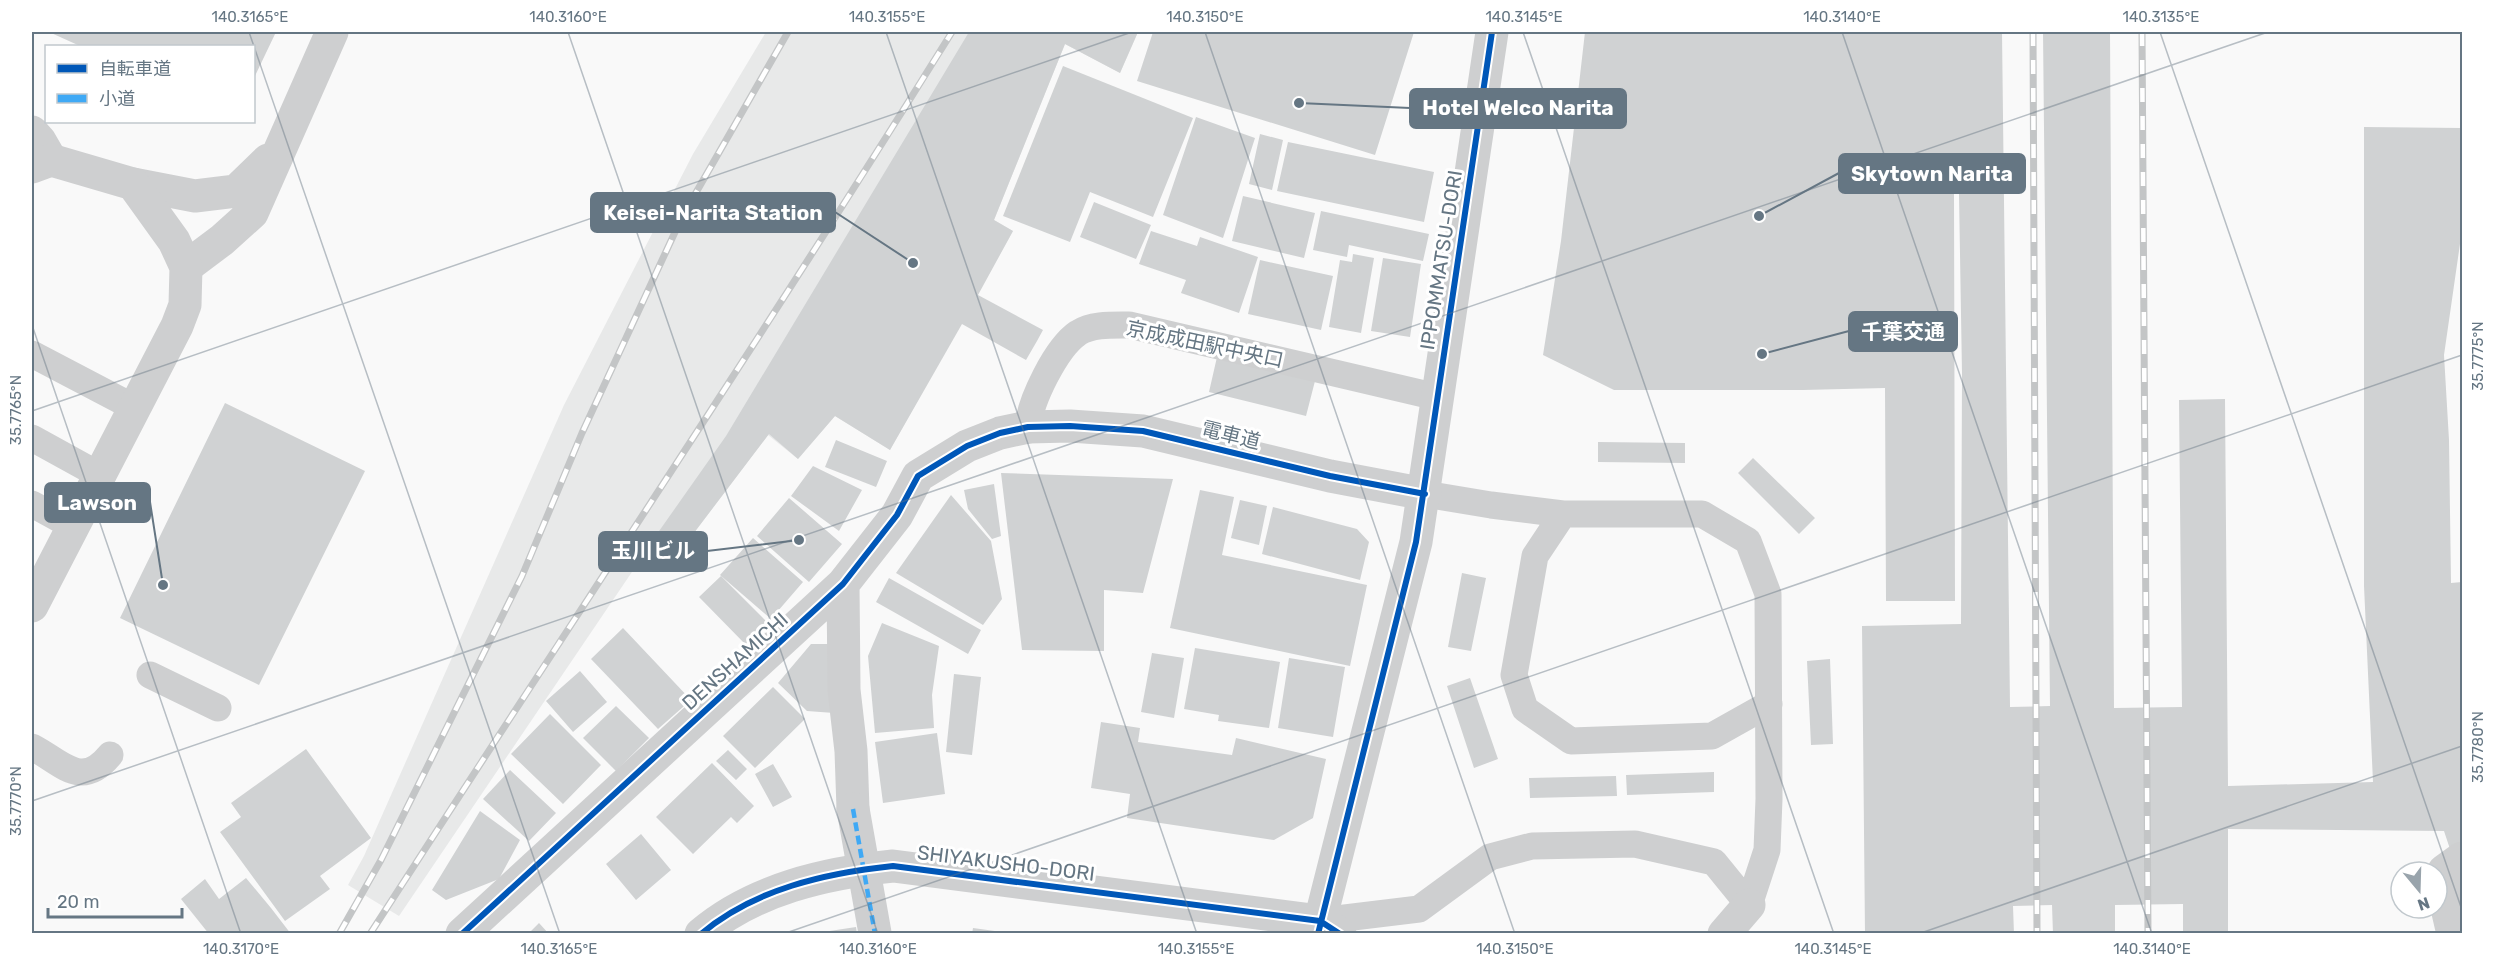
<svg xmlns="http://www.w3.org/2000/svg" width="2494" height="965" viewBox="0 0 2494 965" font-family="Rubik,'Noto Sans JP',sans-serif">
	<rect width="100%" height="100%" fill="#f9f9f9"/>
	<path fill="#e8e9e9" d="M766,32h372l-18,41 -55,-29 -71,176 19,11 -123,219 -55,-34 -37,43 -30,-24 -87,115 -24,-15 -258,381 -51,-31 16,-29 200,-451 129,-251z"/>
	<path fill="#d0d2d3" d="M49,32h227l-22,46v-32h-174z
		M969,32h169l-18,41 -55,-29 -71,176 19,11 -35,64 65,35 -6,11 -11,19 -64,-36 -72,126 -55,-34 -37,43 -29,-25 -88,116 -24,-16 69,-98z
		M1153,32h261l-39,123 -238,-74z
		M1585,32h417l8,675 40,-1 -7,-674h67l4,676 68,-1 -3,-307 46,-1 3,387 145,-4 -9,-196v-459l98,1v102l-18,125 5,85 2,143 11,-1v265l-12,2 -6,-18 -216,-2v105h-45v-30l-68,1v29h-62l-1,-29 -39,1 1,28h-149l-3,-308 99,-2 1,-250 -3,-180h-5l1,407h-69l-1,-213 -82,2h-189l-71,-35 18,-114z
		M1063,66l130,52 -40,99 -63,-25 -20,50 -67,-26z
		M1196,117l59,21 -32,100 -60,-23z
		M1260,134l23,6 -11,50 -23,-6z
		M1288,142l146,30 -10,50 -147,-31z
		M1243,196l72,17 -11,45 -72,-17z
		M1094,202l57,23 -15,34 -56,-22z
		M1321,211l108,23 -6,27 -74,-16 -2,12 -34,-7z
		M1151,231l46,15 3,-9 58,20 -19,56 -58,-20 5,-13 -47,-16z
		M1353,254l21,4 -13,75 -32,-6 11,-67 12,2z
		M1383,258l38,6 -11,73 -39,-6z
		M1260,260l73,16 -12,54 -73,-16z
		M1217,357l98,24 -9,35 -97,-24z
		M225,403l140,68 -106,214 -139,-67z
		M836,440l51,21 -11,26 -51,-20z
		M1598,442l87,1v20l-87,-1z
		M1753,458l62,60 -16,16 -61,-61z
		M813,466l49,24 -23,41 -48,-35z
		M1001,473l172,6 -30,114 -39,-3v61l-82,-1z
		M994,484l7,52 -9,3 -24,-30 -4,-19z
		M1200,490l34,7 -12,58 145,30 -17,81 -180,-38z
		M951,495l40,46 11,58 -19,26 -87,-52z
		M789,498l53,46 -33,38 -52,-46z
		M1240,500l27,6 -8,39 -28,-7z
		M1273,507l84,22 12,13 -9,38 -98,-26z
		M753,538l50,44 -32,37 -51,-44z
		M1462,573l24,5 -15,73 -23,-4z
		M721,576l48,48 -22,22 -48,-49z
		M889,578l92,52 -13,24 -92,-52z
		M882,623l57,23 -7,49 2,33 -59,5 -7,-77z
		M623,628l68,72 -33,29 -67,-70z
		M811,644h17l6,69 -27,-2 -29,-28z
		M1195,648l85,14 -11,66 -51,-7 1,-6 -35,-6z
		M1152,653l32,5 -10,60 -33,-6z
		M1289,658l56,9 -12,70 -55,-9z
		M1830,659l3,85 -22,1 -4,-84z
		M580,671l27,31 -34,30 -27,-31z
		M954,674l27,3 -9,78 -26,-3z
		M1470,678l28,81 -24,9 -27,-82z
		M773,687l32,32 -50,49 -32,-32z
		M616,706l33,32 -33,33 -33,-33z
		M550,714l51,51 -38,39 -52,-50z
		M1101,722l39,6 -2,14 94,13 4,-17 90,21 -13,59 -39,22 -147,-22 3,-24 -39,-6z
		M937,733l8,61 -62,9 -8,-61z
		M306,749l65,89 -51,38 10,13 -45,32 -65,-89 21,-15 -10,-14z
		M728,750l19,19 -11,11 -20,-19z
		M712,763l42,43 -17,17 -6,-6 -38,37 -37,-37z
		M773,764l19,33 -19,10 -18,-33z
		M510,770l46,43 -27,28 -46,-42z
		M1714,772v20l-87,3 -1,-20z
		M1616,776l1,20 -87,2 -1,-20z
		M480,811l40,29 -21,39 -53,21 -14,-10z
		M641,834l30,36 -35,30 -30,-36z
		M246,878l25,30 20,26h-82l-28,-35 24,-20 14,20z
		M539,923l10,11h-21z
		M856,927l1,7h-34v-2z
		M973,928l29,4 -1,2h-29z"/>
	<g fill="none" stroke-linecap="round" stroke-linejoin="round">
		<path stroke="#cecfd0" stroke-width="27" d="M32,354l103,54
			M1028,427c2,-26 28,-79 50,-94 14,-9 34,-8 51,-8l308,72
			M32,438l69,38
			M1425,494l66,11 72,9h139l46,27 20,53 1,205 -2,51 -18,55
			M32,504l42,23
			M1563,514l-28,42 -21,119 11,34 46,32 141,-5 57,-32
			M150,675l68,33
			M32,747c31,16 49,43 78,8
			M1320,921l99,-12 71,-52 42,-11 103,-2 79,18 35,43"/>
		<path stroke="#cecfd0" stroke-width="33" d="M32,132l8,9 11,19
			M133,184l62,12 41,-5 32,-31
			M186,267l36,-27 30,-27 80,-181
			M843,584l1,106 7,61 2,58
			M462,934l381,-350 54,-69 21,-39 49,-30 33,-13 28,-6
			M2453,934l-9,-39v-24l18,-13"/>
		<path stroke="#cecfd0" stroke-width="33" d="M32,167l19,-7 82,24 41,57 12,26 -1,38 -8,21 -145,280
			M1028,427l42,-1 73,5 187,45 95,18
			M1320,921l96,-379 76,-510
			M701,934c53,-45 125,-61 192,-68l427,55 20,13
			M1724,934l25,-29"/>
		<g stroke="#c3c5c6" stroke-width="7">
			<path id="rail" d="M2033,32l4,902
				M2142,32l6,902
				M339,934l42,-74 141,-284 60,-143 100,-216 106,-185
				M370,934c194,-301 393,-598 582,-902"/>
		</g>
		<use href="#rail" stroke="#fff" stroke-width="4.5" stroke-dasharray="14" stroke-linecap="butt"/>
		<path stroke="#cecfd0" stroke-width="33" d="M853,809l22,124"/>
		<path stroke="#3fa9f5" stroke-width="4.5" stroke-dasharray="9 4.5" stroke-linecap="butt" d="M853,809l22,125"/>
		<g stroke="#fff" stroke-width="10">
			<path id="cycleway" d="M462,934l381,-350 54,-69 21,-39 49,-30 33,-13 28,-6 42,-1 73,5 187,45 95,18
				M701,934c53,-45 125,-61 192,-68l427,55 20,13
				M1318,934l98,-392 76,-510"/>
		</g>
		<use href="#cycleway" stroke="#0057b8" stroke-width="6"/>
	</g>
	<path fill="none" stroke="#657683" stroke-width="1.5" stroke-opacity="0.45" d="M249,32l311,902M568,32l310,902M886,32l311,902M1205,32l310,902M1523,32l311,902M1842,32l310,902M2160,32l302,878M32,325l209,609M32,411l1100,-379M32,801l2236,-769M783,934l1679,-579M1918,934l544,-188"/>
	<g text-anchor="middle" stroke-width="6" stroke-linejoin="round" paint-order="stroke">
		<g font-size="20" fill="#657683" stroke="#fff">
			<text transform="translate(1441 260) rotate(-81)" y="7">IPPOMMATSU-DORI</text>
			<text transform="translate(1205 344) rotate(12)" y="7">京成成田駅中央口</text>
			<text transform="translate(1231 435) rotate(14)" y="7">電車道</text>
			<text transform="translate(735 661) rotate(-42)" y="7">DENSHAMICHI</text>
			<text transform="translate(1006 863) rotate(7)" y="7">SHIYAKUSHO-DORI</text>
		</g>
	</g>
	<path fill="none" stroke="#657683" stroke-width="2" d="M1299 103L1410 108M1759 216L1839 173M913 263L835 212M1762 354L1849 331M163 585L150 502M799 540L707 551"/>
	<g fill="#657683" stroke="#fff" stroke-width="2">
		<circle cx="1299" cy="103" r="6"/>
		<circle cx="1759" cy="216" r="6"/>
		<circle cx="913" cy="263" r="6"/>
		<circle cx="1762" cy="354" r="6"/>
		<circle cx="163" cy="585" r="6"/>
		<circle cx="799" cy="540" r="6"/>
	</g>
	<g fill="#657683" stroke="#657683" stroke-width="2">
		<rect x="1410" y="89" width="216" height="39" rx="6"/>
		<rect x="1839" y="154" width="186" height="39" rx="6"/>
		<rect x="591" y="193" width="244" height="39" rx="6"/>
		<rect x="1849" y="312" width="108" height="39" rx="6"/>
		<rect x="45" y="483" width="105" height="39" rx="6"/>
		<rect x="599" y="532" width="108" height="39" rx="6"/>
	</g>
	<g font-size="21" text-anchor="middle" font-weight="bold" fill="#fff">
		<text x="1518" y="115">Hotel Welco Narita</text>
		<text x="1932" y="181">Skytown Narita</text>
		<text x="713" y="220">Keisei-Narita Station</text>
		<text x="1903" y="339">千葉交通</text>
		<text x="97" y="510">Lawson</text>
		<text x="653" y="558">玉川ビル</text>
	</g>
	<rect width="2494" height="965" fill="none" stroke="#ffffff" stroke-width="66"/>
	<rect x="45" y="45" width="210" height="78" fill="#ffffff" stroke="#c1c8cd" stroke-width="1.5"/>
	<rect x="57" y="64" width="30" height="9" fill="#0057b8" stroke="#c1c8cd" stroke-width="1.5"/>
	<text x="99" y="75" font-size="18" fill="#657683">自転車道</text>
	<rect x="57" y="94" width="30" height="9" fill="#3fa9f5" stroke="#c1c8cd" stroke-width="1.5"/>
	<text x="99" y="105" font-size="18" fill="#657683">小道</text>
	<g transform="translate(2419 890) rotate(161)"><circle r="28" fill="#ffffff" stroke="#c1c8cd" stroke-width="1.5"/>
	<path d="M0-4.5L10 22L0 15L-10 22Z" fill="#99a4ac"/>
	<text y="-9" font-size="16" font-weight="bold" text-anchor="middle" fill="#657683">N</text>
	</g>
	<path d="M48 908v9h134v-9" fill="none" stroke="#657683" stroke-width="3"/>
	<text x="57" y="908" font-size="18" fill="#657683" stroke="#ffffff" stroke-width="4.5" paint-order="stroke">20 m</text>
	<rect x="33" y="33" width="2428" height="899" fill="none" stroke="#657683" stroke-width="2"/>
	<g font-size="15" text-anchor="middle" fill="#657683">
		<text x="250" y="22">140.3165°E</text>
		<text x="568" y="22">140.3160°E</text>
		<text x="887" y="22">140.3155°E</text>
		<text x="1205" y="22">140.3150°E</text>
		<text x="1524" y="22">140.3145°E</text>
		<text x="1842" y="22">140.3140°E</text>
		<text x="2161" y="22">140.3135°E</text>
		<text transform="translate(2478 356) rotate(-90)" y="5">35.7775°N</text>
		<text transform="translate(16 410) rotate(-90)" y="5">35.7765°N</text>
		<text transform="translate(2478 747) rotate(-90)" y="5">35.7780°N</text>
		<text transform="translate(16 801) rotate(-90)" y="5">35.7770°N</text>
		<text x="241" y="954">140.3170°E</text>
		<text x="559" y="954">140.3165°E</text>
		<text x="878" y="954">140.3160°E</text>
		<text x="1196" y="954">140.3155°E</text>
		<text x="1515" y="954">140.3150°E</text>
		<text x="1833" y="954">140.3145°E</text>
		<text x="2152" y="954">140.3140°E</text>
	</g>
</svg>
